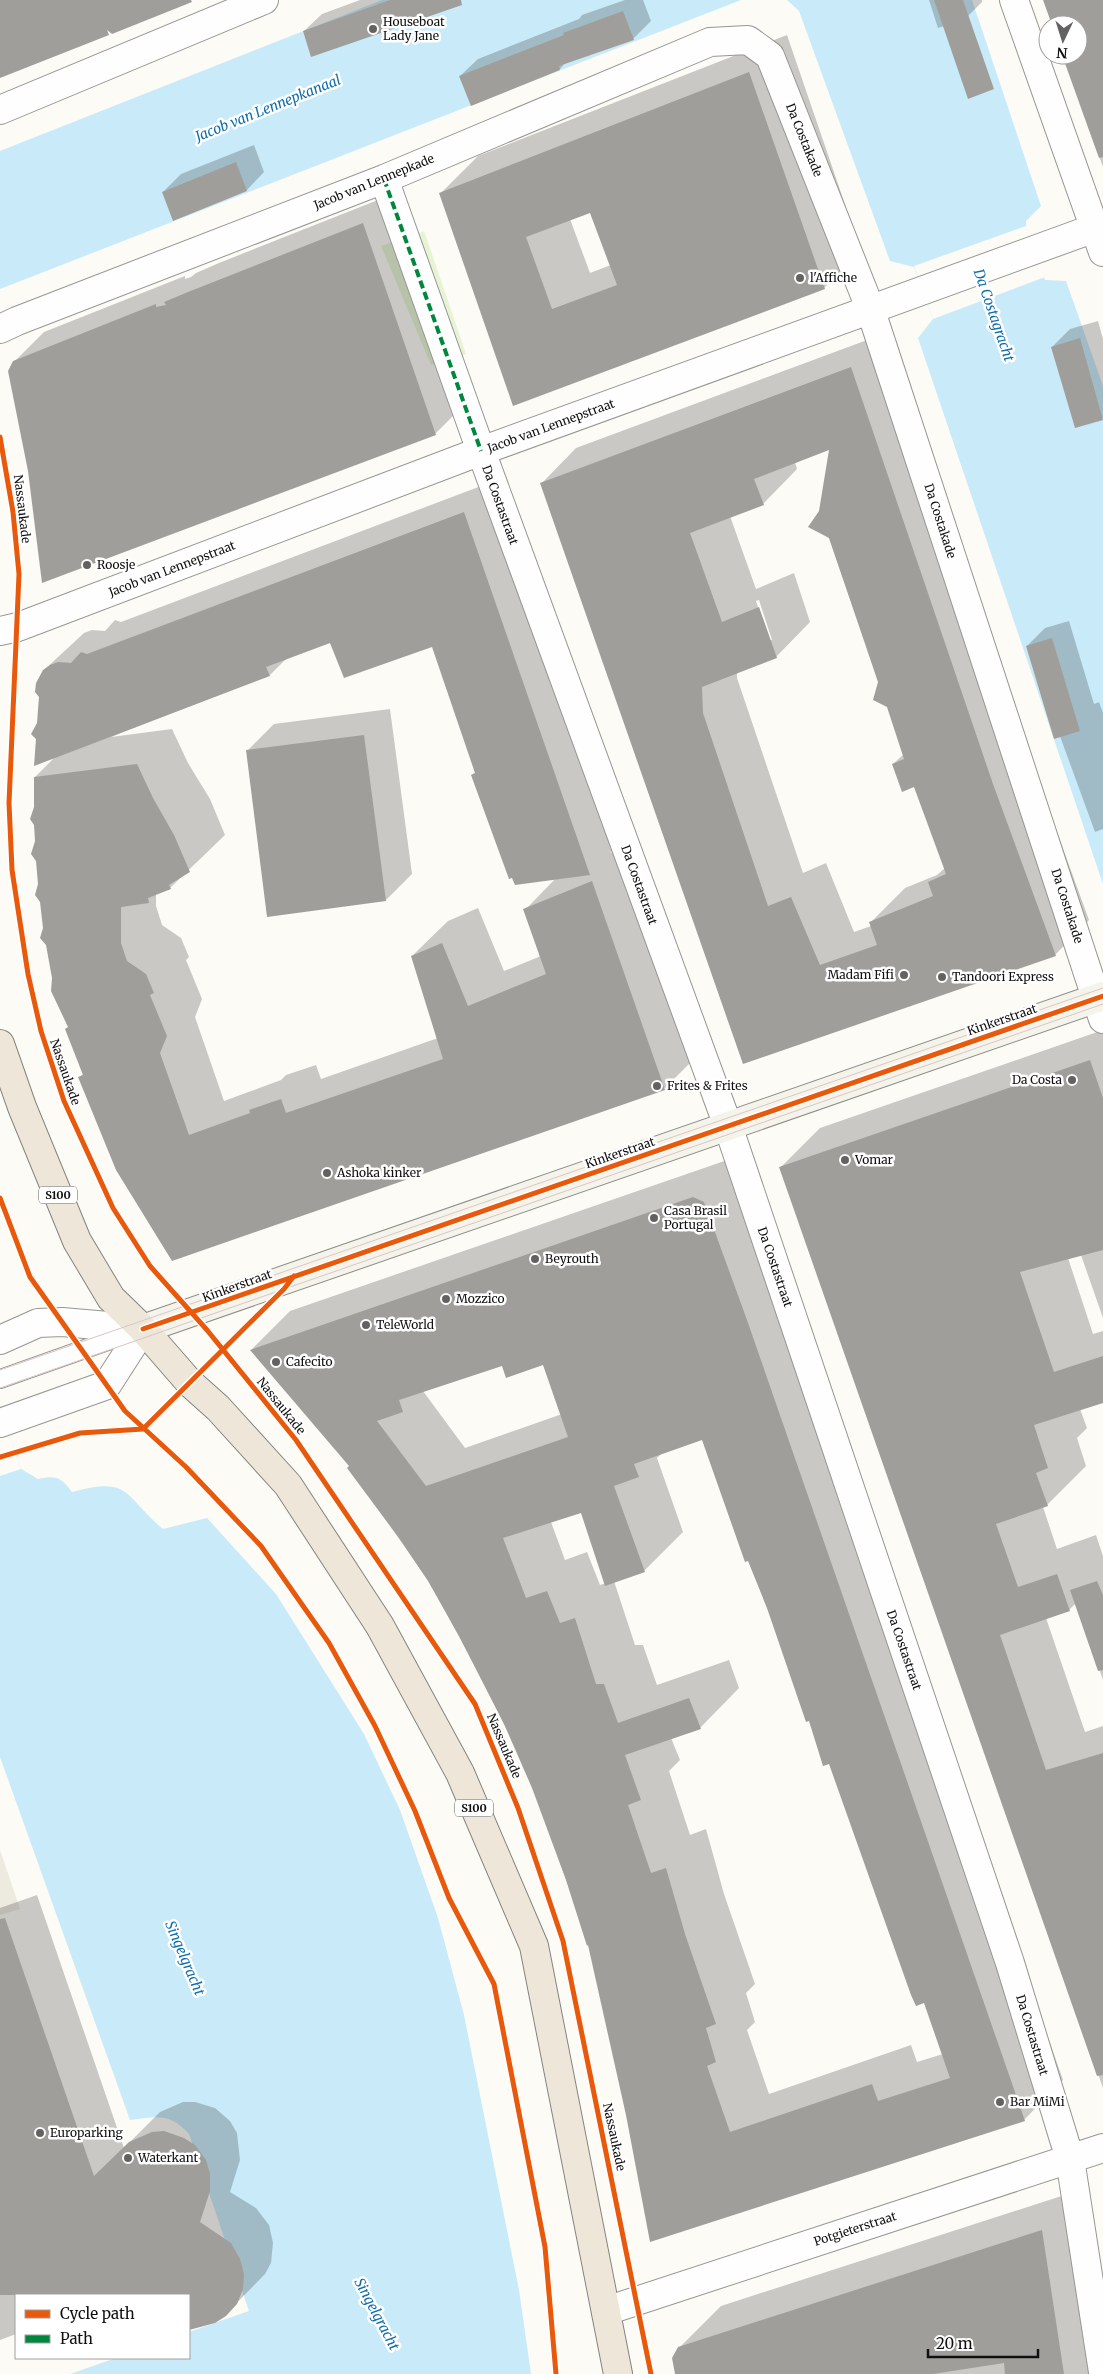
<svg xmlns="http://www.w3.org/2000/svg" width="1103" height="2374" viewBox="0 0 1103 2374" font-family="Merriweather,serif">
	<rect width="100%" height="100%" fill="#fcfbf5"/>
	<path fill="#e7f3d3" d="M424,231l42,123 -35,11 -50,-119z"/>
	<path fill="#edeae0" d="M0,1850l20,59 -20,6z"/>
	<path fill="#c9eaf8" d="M382,0h359l-741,289v-138z
		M787,0h185l69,206 -15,15v5l19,54 21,1 37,105v498l-185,-546 15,-19 -19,-52 -24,-6 -91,-250z
		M0,1406l21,63 17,10c18,-4 23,-2 34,13 59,-16 51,3 91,37l44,-11 69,76 88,140 36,76 38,108 26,97 55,275 12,84h-461l46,-16h73v-26l60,-21 -60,-177c-20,-22 -32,-17 -59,-14l-130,-363z"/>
	<path fill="#fcfbf5" d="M1026,226l19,51 -112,42 -19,-53z
		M0,1406l21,63 -21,7z"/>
	<path fill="#0003" fill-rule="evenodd" d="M360,0h79l-135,31 18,-17z
		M625,0h18l8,21 -18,18 -67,23 -6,7 -100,7 18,-17 101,-40 3,-4z
		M929,0h53v2l-17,17 -27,9z
		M1044,0h59v167l-39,-112h14v-30h-25z
		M787,35l74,216 -37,37 -310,117 -74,-211 38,-38zM591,211l20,54 -21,8 -20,-54z
		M254,145l10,27 -17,18 -73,29 -11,-27 18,-18z
		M393,194l72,210 -30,30 -421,-72 30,-30 141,-56v3l6,-2 5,-4 23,-10z
		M1098,321l5,18v79l-27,8 -24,-79 18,-18z
		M886,333l141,416 62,171 -34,35 -312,108 -201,-580 34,-35zM831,448l-11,64 84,242 -11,10 22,22 30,82 -8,7 -32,13 -35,35 1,3 -17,6 -28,-69 -23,10 -66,-195v-6l39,-15 34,-35 -16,-49 -38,16 -26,-73 33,-12 34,-35 -2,-7zM759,600l13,40h-3l-13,-39z
		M497,480l125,361 -12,12 18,-7 72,207 -36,36 -492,171 -92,-183 4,-4 -31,-96 -9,-49 -8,-87 -1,-64 21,-21 -18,-33 6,-53 40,-37 8,-3 13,1 10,-11 6,2zM331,642l102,4 43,126 -3,3 83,103 -31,32 16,46 -37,15 -26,-63 -30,13 -36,35 26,82 -117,41 -5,-14 -30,10 -5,5 -57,21 -29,-84 7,-18 -16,-39 3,-3 -8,-19 -19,-13 -6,-19v-12l14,-6 55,-53 -15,-36 -22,-36 -16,-34 -61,8 159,-62 17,-17z
		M1069,621l25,83 5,-2 4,11v116l-8,3 -68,-186 18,-18z
		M390,709l22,165 -26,26 -138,-150 26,-26z
		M1103,1030v288l-22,-63 -13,3 25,76 10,-3v71l-23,7 7,19 -10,10 9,28 -39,39 -4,2 14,42 39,-14 7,21v124l-27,-77 -7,7 -23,8 39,114 18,-6v362l-322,-921 39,-39z
		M733,1158l80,205 250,717 -39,40 -373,120 -47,-239 -15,-58 -56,-156 -42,-91 -62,-115 -80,-113 2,-2 -100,-116 39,-39zM543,1363l19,51 -97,34 -42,-57 80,-26zM702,1438l108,282 20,42 95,240 18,52 -26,8 -6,-17 -142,49 -22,-64 8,-8 -9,-29 9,-9 -31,-90 -18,-65 -16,6 -21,-64 11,-11 -9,-22 29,-10 39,-40 -10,-28 -72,25 -14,-40h-8l-21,-64 30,-10 39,-39 -26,-74 5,-5zM582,1512l24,71 -6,2 -13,-33 -22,8 -14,-38z
		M37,1895l87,253 36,-36 23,-10h12l20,6 15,13 7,12 3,27 -10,32 26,16 13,17 4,18 -2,20 -6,11 -43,44 -22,9h-11v-32h-45l-4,-4 -12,4h-112v39l-16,6v-432z
		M1083,2189l20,185h-426l2,-26 42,-42z"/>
	<path fill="#a09e9a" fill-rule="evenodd" d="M0,0h191l1,2 -80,32 -5,-4 2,5 -109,43z
		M390,0h71l1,5 -151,52 -8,-26z
		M934,0h29l31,89 -26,10z
		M1043,0h60v157l-4,1 -37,-103h16v-30h-26z
		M623,11l11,29 -75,26 1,4 -89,36 -12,-30 105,-41 -1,-2z
		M749,72l76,217 -312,117 -74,-213zM590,213l27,72 -65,24 -26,-72z
		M236,162l11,29 -74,30 -11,-29z
		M363,223l73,212 -394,148 -14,-112 -20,-100 5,-10 143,-57v3l10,-2 -2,-3 24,-10z
		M1080,338l23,82 -28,8 -24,-81z
		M851,367l142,417 63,172 -313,108 -203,-581zM829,450l-10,61 -11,16 21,11 49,144 -5,18 14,7 17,52 -12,5 10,28 12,-5 32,87 -18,8 5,14 -64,26 8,23 -57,20 -29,-68 -23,9 -65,-193 -1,-26 75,-29 -18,-51 -37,15 -32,-89 74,-28 -10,-26z
		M464,512l126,363 -75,10 -3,-7 -3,1 -38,-104 4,-2 -43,-126 -88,31 -14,-35 -64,24 4,9 -236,90 2,-27 -5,-5 6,-11 2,-26 -4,-5 1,-9 7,-13 7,-5 8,-3 13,1 10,-11 6,2z
		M1052,638l28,93 -26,8 -28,-93z
		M364,735l22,166 -119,16 -21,-167z
		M137,764l16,34 21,37 16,37 -21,13 2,4 -23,9 1,5 -28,4v36l6,18 19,13 8,19 -4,2 17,41 -7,17 29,82 61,-22 -1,-3 32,-11 5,14 157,-54 -32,-103 31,-13 26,63 78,-32 -23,-65 69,-28 73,209 -493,171 -56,-91 -38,-93 5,-2 -18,-46 3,-2 -17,-36 1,-13 -6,-33 -6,-7 3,-10 -3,-26 -5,-7 3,-11 -2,-23 -5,-7 4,-13 -1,-16 -4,-6 4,-12v-30z
		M1090,1060l13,38v152l-83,22 34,100 49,-16v47l-69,22 14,43 -12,5 12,33 -52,18 22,63 39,-13 13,37 -70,24 46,135 57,-17v322l-6,1 -318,-909z
		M693,1197l11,5 43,118 278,801 -375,121 -24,-127 -38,-170 -1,1 -21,-66 -34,-92 -27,-62 -46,-90 -31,-55 -29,-43 -52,-70 2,-2 -99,-116zM543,1365l25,72 -142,49 -49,-65 26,-9 -4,-12 103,-34 4,12zM702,1440l43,122 3,-1 19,47 39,114 3,-1 14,45 6,-2 82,231 5,11 8,-3 26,75 -72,23 -6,-17 -142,48 -23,-66 9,-4 -10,-34 10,-4 -31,-90 -19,-66 -15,5 -23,-68 13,-5 -16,-45 76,-26 -12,-31 -71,25 -14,-39h-8l-21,-66 -15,5 -13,-32 -21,7 -23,-60 78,-25 24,73 40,-14 -31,-86 25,-9 -5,-13z
		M1097,1581l6,14v75l-5,1 -28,-81z
		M5,1918l89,258 35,-34 23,-10 12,-1 20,7 11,7 11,15 4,14v17l-10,31 31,21 9,16 4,15 -1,15 -6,15 -11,12 -11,7 -26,7v-35h-189v-376z
		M1042,2230l22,144h-59l-1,-11 -71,11h-258l-3,-16 6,-11z"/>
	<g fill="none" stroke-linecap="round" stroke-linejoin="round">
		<g stroke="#969693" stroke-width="20">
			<path id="lane" d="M0,1379l133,-47"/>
		</g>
		<g stroke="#969693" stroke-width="30">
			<path id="street" d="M1014,0l89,252
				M0,110l264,-110
				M384,179l97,272 247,675 282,837 60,196 33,213
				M0,329l17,-8 367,-142 326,-137 38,-2 22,16 100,252 233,711
				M0,631l18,-4 463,-176 622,-226
				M0,1340l38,-17 24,-1 81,7 -36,56 -107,38
				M606,2311l497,-163"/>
		</g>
		<g stroke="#8d8c8a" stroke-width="30">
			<path id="secondary" d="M143,1329l960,-333"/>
		</g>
		<g stroke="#848380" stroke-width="30">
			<path id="primary" d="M0,1044l22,63 55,134 34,57 32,31 47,54 28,25 70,77 92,141 80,147 74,173 84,428"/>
		</g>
		<use href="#lane" stroke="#fffefe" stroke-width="18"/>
		<use href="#street" stroke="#fffefe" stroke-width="28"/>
		<use href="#secondary" stroke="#f5f4eb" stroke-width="28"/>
		<use href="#primary" stroke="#eee7d9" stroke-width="28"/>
		<path stroke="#dac5c6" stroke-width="1" d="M0,1370l1103,-382
			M0,1388l1103,-384"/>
		<path stroke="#00873e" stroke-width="4" stroke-dasharray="8 4" stroke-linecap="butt" d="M384,179l97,272"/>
		<g stroke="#fff" stroke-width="8">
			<path id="cycleway" d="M0,437l13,75 6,62 -10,229 3,67 16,104 13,57 23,70 49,107 37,58 57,64 89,110 179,264 43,104 45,133 88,433
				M0,1198l30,79 32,45 63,89 61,56 75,79 68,97 46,83 40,85 34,87 45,86 51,263 11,127
				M143,1329l960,-333
				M0,1457l80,-24 63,-4 141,-140 10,-13"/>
		</g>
		<use href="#cycleway" stroke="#e8590c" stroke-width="5"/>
	</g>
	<g fill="#636260" stroke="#fff" stroke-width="2">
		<circle cx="373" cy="29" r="5"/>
		<circle cx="800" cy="278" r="5"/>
		<circle cx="87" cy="565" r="5"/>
		<circle cx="904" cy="975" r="5"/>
		<circle cx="942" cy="977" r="5"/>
		<circle cx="1072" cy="1080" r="5"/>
		<circle cx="657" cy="1086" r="5"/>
		<circle cx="845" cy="1160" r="5"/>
		<circle cx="327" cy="1173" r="5"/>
		<circle cx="654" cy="1218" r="5"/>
		<circle cx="535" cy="1259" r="5"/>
		<circle cx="446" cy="1299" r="5"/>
		<circle cx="366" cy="1325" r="5"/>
		<circle cx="276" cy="1362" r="5"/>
		<circle cx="1000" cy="2102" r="5"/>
		<circle cx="40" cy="2133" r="5"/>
		<circle cx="128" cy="2158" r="5"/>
	</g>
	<g text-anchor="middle" stroke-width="5" stroke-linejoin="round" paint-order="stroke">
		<g fill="#fff" stroke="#585858" stroke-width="1">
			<rect x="39" y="1186.5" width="38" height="17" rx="4"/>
			<rect x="455" y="1799.5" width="38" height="17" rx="4"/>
		</g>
		<g font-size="11" font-weight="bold" fill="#101010">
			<text x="58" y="1199">S100</text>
			<text x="474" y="1812">S100</text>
		</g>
		<g font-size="12" fill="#101010" stroke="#fff" text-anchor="start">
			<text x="383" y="26">Houseboat<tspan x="383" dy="14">Lady Jane</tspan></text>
			<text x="810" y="282">l'Affiche</text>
			<text x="97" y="569">Roosje</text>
			<text x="894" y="979" text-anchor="end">Madam Fifi</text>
			<text x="952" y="981">Tandoori Express</text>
			<text x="1062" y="1084" text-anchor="end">Da Costa</text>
			<text x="667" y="1090">Frites &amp; Frites</text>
			<text x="855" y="1164">Vomar</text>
			<text x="337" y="1177">Ashoka kinker</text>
			<text x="664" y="1215">Casa Brasil<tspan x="664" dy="14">Portugal</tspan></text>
			<text x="545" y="1263">Beyrouth</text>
			<text x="456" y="1303">Mozzico</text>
			<text x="376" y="1329">TeleWorld</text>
			<text x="286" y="1366">Cafecito</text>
			<text x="1010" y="2106">Bar MiMi</text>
			<text x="50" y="2137">Europarking</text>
			<text x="138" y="2162">Waterkant</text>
		</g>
		<g font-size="12" fill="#101010" stroke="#fff">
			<text transform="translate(804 140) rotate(68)" y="4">Da Costakade</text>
			<text transform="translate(374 182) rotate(-22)" y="4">Jacob van Lennepkade</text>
			<text transform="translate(551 426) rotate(-20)" y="4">Jacob van Lennepstraat</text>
			<text transform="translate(500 505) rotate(70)" y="4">Da Costastraat</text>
			<text transform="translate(22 509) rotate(83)" y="4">Nassaukade</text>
			<text transform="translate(940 521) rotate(72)" y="4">Da Costakade</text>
			<text transform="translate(172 569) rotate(-21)" y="4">Jacob van Lennepstraat</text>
			<text transform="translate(639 885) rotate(70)" y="4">Da Costastraat</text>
			<text transform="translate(1067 906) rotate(72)" y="4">Da Costakade</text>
			<text transform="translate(1002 1020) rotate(-19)" y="4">Kinkerstraat</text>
			<text transform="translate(65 1072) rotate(71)" y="4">Nassaukade</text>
			<text transform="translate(620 1153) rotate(-19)" y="4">Kinkerstraat</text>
			<text transform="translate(775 1267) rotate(71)" y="4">Da Costastraat</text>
			<text transform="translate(237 1286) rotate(-20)" y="4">Kinkerstraat</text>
			<text transform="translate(281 1406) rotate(51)" y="4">Nassaukade</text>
			<text transform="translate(904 1650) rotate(71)" y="4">Da Costastraat</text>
			<text transform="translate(504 1746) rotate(67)" y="4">Nassaukade</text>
			<text transform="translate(1032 2035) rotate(73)" y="4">Da Costastraat</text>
			<text transform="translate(614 2137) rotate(78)" y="4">Nassaukade</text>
			<text transform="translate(855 2229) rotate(-18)" y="4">Potgieterstraat</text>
		</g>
		<g font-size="14" font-style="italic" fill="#0f6dac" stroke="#fff">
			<text transform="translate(268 108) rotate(-22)" y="5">Jacob van Lennepkanaal</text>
			<text transform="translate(994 315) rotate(71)" y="5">Da Costagracht</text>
			<text transform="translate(185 1958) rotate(67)" y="5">Singelgracht</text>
			<text transform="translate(377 2314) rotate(62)" y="5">Singelgracht</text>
		</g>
	</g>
	<rect x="15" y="2294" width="175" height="65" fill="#ffffff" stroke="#9f9f9f"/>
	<rect x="25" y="2310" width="25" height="8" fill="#e8590c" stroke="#9f9f9f"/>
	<text x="60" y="2319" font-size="15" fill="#101010">Cycle path</text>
	<rect x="25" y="2335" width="25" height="8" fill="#00873e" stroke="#9f9f9f"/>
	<text x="60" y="2344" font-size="15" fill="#101010">Path</text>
	<g transform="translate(1063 40) rotate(184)"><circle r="24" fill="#ffffff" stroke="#9f9f9f"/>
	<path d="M0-4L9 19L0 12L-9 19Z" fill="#636260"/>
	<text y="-8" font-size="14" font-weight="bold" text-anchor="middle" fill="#101010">N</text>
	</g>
	<path d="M928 2349v8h110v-8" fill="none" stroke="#101010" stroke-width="2.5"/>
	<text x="936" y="2349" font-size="15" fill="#101010" stroke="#ffffff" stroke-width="4" paint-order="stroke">20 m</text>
</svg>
